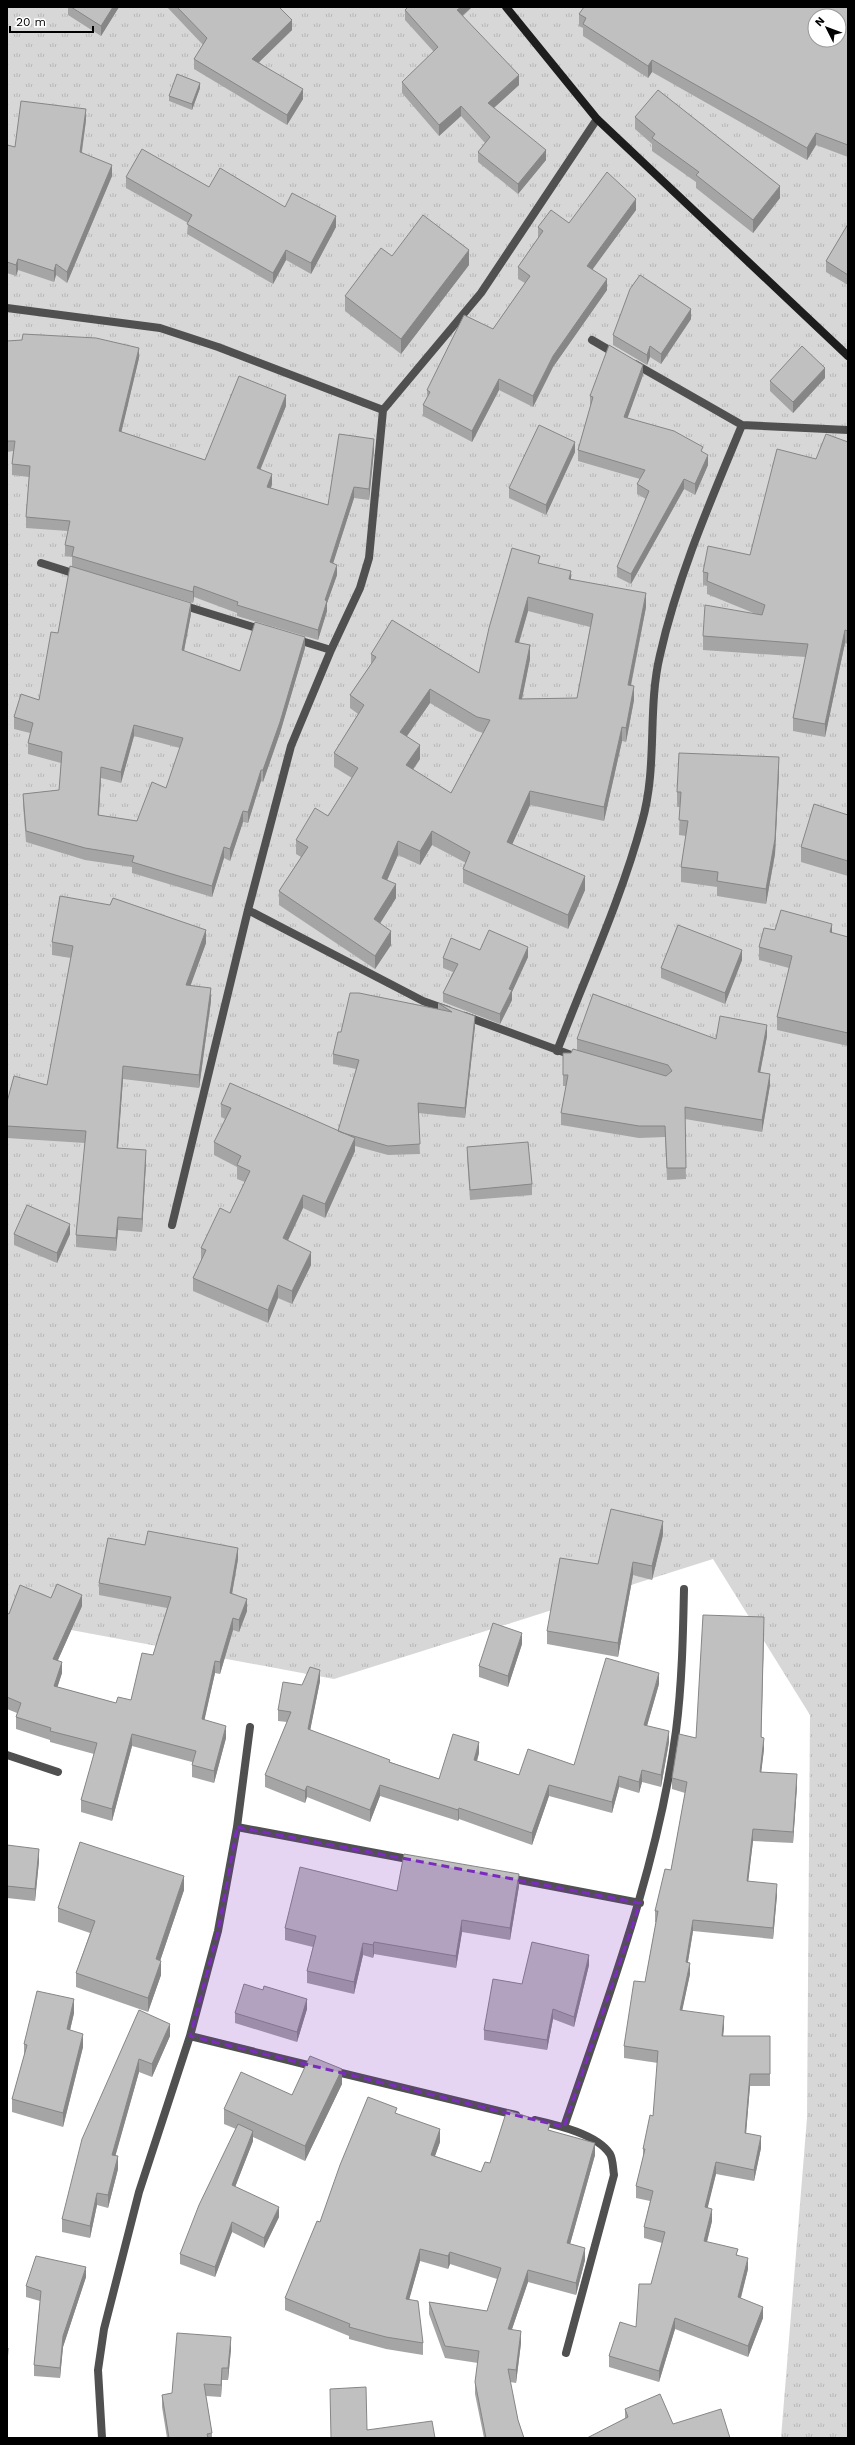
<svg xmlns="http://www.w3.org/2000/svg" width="855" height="2445" viewBox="0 0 855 2445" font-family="'Work Sans',sans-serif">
	<defs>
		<pattern id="grass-tufts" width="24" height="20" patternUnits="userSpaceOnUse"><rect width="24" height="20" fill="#d7d7d7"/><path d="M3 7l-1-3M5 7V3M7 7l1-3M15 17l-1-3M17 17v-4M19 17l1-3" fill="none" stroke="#b7b7b7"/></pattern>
	</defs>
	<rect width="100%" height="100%" fill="#fff"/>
	<path fill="url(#grass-tufts)" fill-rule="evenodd" d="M7,7h841v2431h-67l26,-320 3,-403 -97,-156 -379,120 -327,-61zM815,16h24v24h-24z"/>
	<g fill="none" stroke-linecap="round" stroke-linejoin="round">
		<path stroke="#505050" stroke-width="8" d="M7,308l153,20 58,19 165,63 -14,148 -9,30 -29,62 -40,96 -43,164 -76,315
			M592,340l24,14
			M635,364l107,61 106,5
			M383,410l98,-117 116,-174
			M41,563l38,12
			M182,605l81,25
			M295,639l36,11
			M248,910l175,91 25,9
			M465,1016l109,40
			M557,1051c29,-76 64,-151 85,-229 16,-56 5,-113 18,-167 18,-80 51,-155 82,-230
			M7,1755l51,17
			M237,1827l176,33
			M509,1878l131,25
			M190,2036l126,31
			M333,2071l183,44
			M535,2120c22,5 62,14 75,34 3,5 3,15 4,21l-48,178
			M564,2127c44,-130 94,-260 112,-396 6,-47 7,-95 8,-142
			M102,2438l-4,-68 6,-41 35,-137 51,-156 28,-105 19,-104 13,-100"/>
		<path stroke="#1d1d1d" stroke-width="8" d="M506,7l91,112 251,237"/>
	</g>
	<path fill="#a5a5a5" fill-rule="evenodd" d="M68,7h51l-18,29 -33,-21z
		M167,7h112l13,23 -33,32 44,37 -16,26 -93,-56v-10l9,-14z
		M408,7h64l-9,9 56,69 -25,23 52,52 -28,34 -40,-32v-10l7,-9 -24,-27 -22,20 -37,-43v-11l32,-30 -29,-32v-10z
		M848,7v150l-32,-12 -9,15 -155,-88 -4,6 -65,-42v-8l-4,-2v-12z
		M200,88l-8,22 -23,-9v-5z
		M635,117l145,81 -27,35 -57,-45v-6l-44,-31v-7l-17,-15z
		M86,120l-4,32 30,24 -45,107 -11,-8 -2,7 -36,-12 -2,6 -9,-3v-128l8,2z
		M126,177l83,10 76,20 51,20 -25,47 -25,-14 -13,24 -86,-50 1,-11 -62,-35z
		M636,210l-44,59 15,21 -54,77 -20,40 -34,-17 -27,52 -49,-26v-11l4,-7v-8l66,-61 32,-46 -7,-4v-12l20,-29v-11l31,-4z
		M848,224v61l-22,-13v-11z
		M392,256l77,9 -68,89 -56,-43v-15z
		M691,319l-30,45 -11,-7 -3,8 -34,-20v-10z
		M7,341l132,17 -18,74 84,28 81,-54 -26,63 12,15 -1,4 57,17 46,-55 -5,50 -15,-2 -21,65 4,12 -10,28v8l-9,29 -81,-24v-3l-43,-16 -1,6 -121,-36v-10l-7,-1v-11l3,-14 -42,-3v-11l3,-40 -17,-2v-11l1,-13 -6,1z
		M643,375l-16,43 76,35 5,12 -13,30 -11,-6 -53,95 -14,-7v-10l29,-68 -9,-5v-10l3,-5 -62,-18v-11l12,-43v-11z
		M825,378l-32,35 -23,-22v-10z
		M848,442v202l-3,-1 -20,94 -32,-6v-13l13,-61 -103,-7v-14l53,-22 -49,-20v-8l-4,-1v-13l47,-17 66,-96z
		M575,452l-29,63 -37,-17v-10z
		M540,563l31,17 75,27 -15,79 3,14 -8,42 -4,-1 -18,80 -74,-16 -18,39 73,46 -17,39 -105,-46v-14l3,-6 -34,-18 -12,20 -22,-10 -11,25 9,18 -16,25 11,22 -16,24 -96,-64v-14l22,-34 -5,-3v-14l32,-24 24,-38 -18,-11v-14l24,-39 -8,-6v-13l21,-31v-10l108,19zM528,611l62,16 -13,71 -55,1 8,-40 -11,-16zM430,703l47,28 6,2 -32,60 -38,-23 7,-11 -13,-23z
		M191,614l-7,37 56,20 65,-23 -25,85 -17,49 -2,-1 -13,42 -5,-1 -13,39 -6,-3 -12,39 -80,-24v-6l-47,-7 -59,-18 -3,-37v-11l36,-4 2,-27 -33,-9v-11l2,-10 -16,-4v-12l25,-17 19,-67zM134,736l46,12 -14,40 -29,33 -38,-6 2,-37 20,5z
		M779,772l-4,82 -9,50 -49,-8v-9l-36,-5v-15l5,-31 -7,-1 1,-28h-3v-15z
		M848,815v61l-47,-14v-15z
		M775,930l57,3 16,4v109l-71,-16v-13l12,-49 -30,-8v-13z
		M52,942l154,1 -16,43 21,15 -12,87 -76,-9 -5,69 28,14 -4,70 -24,-2 -2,21 -40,-4v-12l9,-92 -78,-5v-36l40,-17 24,-127 -19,-3z
		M528,957l-16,35v8l-12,24 -57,-22v-9l10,-21 -10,-4v-10z
		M742,960l-17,44 -64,-26v-10z
		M438,1003l37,23 -10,92 -47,-5 2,41 -32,1 -33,-9v5l-30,67 -22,-10 -15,32 23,25 -19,39 -14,-6 -10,25 -75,-32v-13l8,-17v-13l29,-35 15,-31 -8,-3v-12l-23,-12v-13l11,-23 -4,-2v-13l117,27 18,-62 -23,-5v-10l8,-22 97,-23z
		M767,1036l-7,36 10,13 -8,47 -77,-13 1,60 -19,1 -2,-43 -26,1 -78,-13v-12l5,-27h-3v-33h8l6,-2v-12h139z
		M467,1147l65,37v11l-62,5 -3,-43z
		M14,1234h56l-13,29 -43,-18z
		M663,1535l-11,45 -19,-5 -15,82 -71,-13v-13l51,-67z
		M145,1545l93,14 -6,35 15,17 -8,21 -6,-2 -13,44 -5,-1 -11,47 22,18 -12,45 -22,-6v-15l-60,-16 -20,75 -31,-9v-12l13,-46 -44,-12v-2l-34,-11v-12l1,-4 -10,-4v-96l2,1 42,-16 31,8 -24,54 4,13 -5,14 59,16 15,-3 22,-45 14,-47 -68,-13v-12z
		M764,1629l-3,108 3,12 -3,23 36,14 -4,57 -40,-2 -5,40 29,14 -4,44 -80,-8 -5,31 2,12 -8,36 42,17 -1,9h47v50h-20l-4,48 15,14 -7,33 -38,-7 -9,34 5,13 -5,21 31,13 10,14 -7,29 22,20 -15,39 -73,-28 -16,53 -50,-15v-11l27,-29 15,-43 11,-41 -18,-5v-11l6,-26 -14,-3v-12l7,-28v-9l10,-33 5,-53 -34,-5v-12l21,-64 11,-60h-1v-11l16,-41 14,-77 -13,-4v-11z
		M522,1644l-14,43 -29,-10v-11z
		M320,1681l-10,49 80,32 49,17 40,-26 -2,8 42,14 55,-10 85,-81 -12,42 22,16 -8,45 -19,-5 -3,11 -20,-6 -7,26 -63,-17 -17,49 -73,-26 -1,2 -78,-25 -10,26 -63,-25 -2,6 -40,-16v-12l22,-53 -9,-1v-11l24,-25z
		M7,1845l32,16 -4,40 -28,-3z
		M519,1886l-9,54 -48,-8 -6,36 -82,-14 -1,4 -10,-3 -9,39 -47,-11v-12l6,-24 -28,-7v-12l112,-37z
		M184,1890l-24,71 1,14 -13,37 -72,-25v-14l14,-40 -32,-11v-14z
		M589,1965l-15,62 -21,-8 -6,31 -63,-10v-10l38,-46z
		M263,1990l44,19 -10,33 -62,-19v-10z
		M139,2010l31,26 -18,41 -13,-5 -24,84 3,13 -10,39 -11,-3 -7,33 -28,-6v-13z
		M74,2013l-4,17 13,17 -20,80 -51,-15v-13l12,-42v-13z
		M342,2084l-37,77 -52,-24v4l-18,46 44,30 -15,31 -32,-16 -17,45 -35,-13v-10l56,-125 -12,-5v-15z
		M397,2114l43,28 -5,14 46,16 9,-9 60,-33 45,25 -25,89 15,16 -9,35 -48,-13 -16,47 9,14 -5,40 -6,-1 8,38 6,18h-40l-9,-44v-12l3,-19 -33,-5 -16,-44v-12l58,9 10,-32 -47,-15 -2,5 -28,-8 -11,38 14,44v12l-37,-6 -37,-10v-3l-64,-26v-12l35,-76z
		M86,2277l-23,70 -3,31 -26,-2v-11l6,-64 -14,-4v-11z
		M231,2349l-3,31h-6l-1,17 -15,-1 6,37v5h-45l-5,-31v-12l10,-2z
		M625,2409l48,15 -48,-6z"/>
	<path fill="#868686" d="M113,7h6l-18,29v-10z
		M461,7h11l-15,13v-10z
		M292,20v10l-40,39v-10z
		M652,60v12l-4,6v-12z
		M519,75v10l-31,28v-10z
		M200,83v5l-8,22v-6z
		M303,89v10l-16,26v-10z
		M461,106v10l-22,20v-11z
		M86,109v11l-6,43v-11z
		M816,133v12l-9,15v-12z
		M546,150v10l-28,34v-10z
		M112,165v11l-45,107v-11z
		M780,186v12l-27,35v-13z
		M636,199v11l-49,67v-11z
		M336,216v11l-25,47v-11z
		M286,250v10l-13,24v-11z
		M469,250v15l-68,89v-15z
		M18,259v11l-2,6v-11z
		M56,264v11l-2,7v-11z
		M607,279v11l-54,77 -20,40v-11l20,-40z
		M691,309v10l-30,45v-10z
		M650,346v11l-3,8v-10z
		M139,348v10l-20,84v-11z
		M643,365v10l-19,53v-11z
		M825,368v10l-32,35v-11z
		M499,379v11l-27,52v-11z
		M286,395v11l-29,72v-10z
		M374,439v11l-5,50v-11z
		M575,442v10l-29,63v-10z
		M708,455v10l-13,30v-11z
		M272,474v10l-5,13v-10z
		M684,479v10l-53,95v-10z
		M354,487v11l-24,75v-11z
		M337,565v10l-10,28v8l-9,29v-10l7,-30z
		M571,571v14l-2,-6z
		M194,586v11l-1,6v-11z
		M646,593v14l-18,92v-14z
		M528,597v14l-13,45v-14z
		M191,603v11l-9,47v-11z
		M845,630v13l-20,94v-13z
		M305,637v11l-25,85 -17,49v-12z
		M530,645v14l-11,54v-14z
		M634,686v14l-8,42v-14z
		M430,689v14l-30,43v-14z
		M134,725v11l-13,47v-11z
		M622,727v14l-18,80v-14z
		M420,745v14l-14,20v-14z
		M779,757v15l-4,82 -9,50v-15z
		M101,767v11l-3,48v-11z
		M261,770v11l-13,42v-11z
		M530,791v14l-23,51v-14z
		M243,811v11l-13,39v-12z
		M432,831v14l-12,20v-14z
		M398,841v14l-16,37v-14z
		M224,847v11l-12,39v-11z
		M585,876v14l-17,39v-14z
		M396,884v14l-22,35v-14z
		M832,924v12l-2,-4z
		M206,930v13l-20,55v-13z
		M391,931v14l-16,24v-13z
		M528,947v10l-16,35v8l-12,24v-10l9,-25z
		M742,950v10l-17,44v-11z
		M211,988v13l-12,87v-13z
		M475,1016v10l-10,92v-10z
		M767,1025v11l-9,48v-12z
		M123,1066v13l-6,81v-12z
		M770,1074v11l-8,47v-12z
		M355,1138v13l-30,67v-14z
		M146,1150v12l-4,70v-13z
		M303,1195v13l-20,43v-13z
		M118,1217v13l-2,21v-13z
		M70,1224v10l-13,29v-10z
		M311,1252v13l-19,39v-13z
		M278,1285v13l-10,25v-13z
		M663,1521v14l-11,45v-14z
		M238,1548v11l-8,46v-12z
		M633,1562v13l-15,82v-14z
		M82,1595v11l-29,65v-12z
		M247,1599v12l-8,21v-12z
		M764,1617v12l-3,120v-12z
		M233,1618v12l-13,44v-12z
		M522,1633v11l-14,43v-11z
		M215,1661v12l-13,58v-12z
		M62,1662v11l-8,25v-12z
		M320,1670v11l-12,60v-12z
		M659,1673v11l-15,52v-11z
		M226,1726v12l-12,45v-12z
		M669,1731v11l-8,45v-12z
		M132,1734v12l-20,75v-12z
		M764,1738v11l-4,34v-11z
		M479,1742v11l-5,18v-11z
		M642,1770v12l-3,11v-11z
		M797,1774v12l-4,57v-11z
		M619,1776v11l-7,26v-11z
		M380,1785v11l-10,26v-12z
		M549,1785v11l-17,49v-12z
		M307,1786v11l-2,6v-12z
		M459,1808v11l-1,2v-11z
		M753,1829v12l-6,51v-11z
		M39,1849v12l-4,40v-12z
		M519,1874v12l-9,54v-12z
		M184,1876v14l-28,83v-14z
		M777,1884v11l-4,44v-11z
		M462,1920v12l-6,36v-12z
		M693,1920v11l-7,42v-11z
		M374,1942v12l-1,4v-13z
		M363,1943v12l-9,39v-12z
		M589,1955v10l-15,62v-10z
		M161,1961v14l-13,37v-14z
		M690,1963v11l-10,47v-11z
		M74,1999v14l-7,30v-14z
		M307,1999v10l-10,33v-10z
		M553,2009v10l-6,31v-10z
		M724,2016v11l-2,20v-11z
		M170,2024v12l-18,41v-13z
		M83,2034v13l-20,80v-14z
		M139,2059v13l-27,96v-13z
		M342,2069v15l-37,77v-15z
		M750,2074v12l-5,59v-12z
		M440,2129v13l-9,25v-12z
		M253,2131v10l-21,54v-10z
		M761,2136v12l-7,33v-11z
		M595,2143v12l-28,100v-12z
		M118,2156v13l-10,39v-13z
		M716,2162v12l-11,45v-12z
		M97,2193v12l-7,33v-12z
		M279,2207v10l-15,31v-10z
		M712,2209v12l-8,32v-12z
		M232,2222v10l-17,45v-10z
		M585,2248v12l-9,35v-12z
		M420,2249v12l-14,50v-12z
		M450,2252v12l-2,5v-13z
		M748,2258v11l-10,39v-11z
		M86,2267v10l-23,70 -3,31v-10l3,-32z
		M528,2270v12l-20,59v-12z
		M763,2307v11l-15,39v-11z
		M675,2318v11l-16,53v-11z
		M521,2331v12l-5,40v-13z
		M231,2337v12l-3,31v-12z
		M8,2348v12l-1,16v-11z
		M222,2368v12l-1,17v-12z"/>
	<path fill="#c0c0c0" stroke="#868686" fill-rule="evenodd" d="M71,7h42l-12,19z
		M177,7h102l13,13 -40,39 51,30 -16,26 -93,-56 13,-21z
		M408,7h53l-4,3 62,65 -31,28 58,47 -28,34 -40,-32 12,-15 -29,-31 -22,19 -37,-43 36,-35 -33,-37z
		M584,7h264v138l-32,-12 -9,15 -155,-88 -4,6 -65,-42 3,-6 -7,-4zM815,16h24v24h-24z
		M177,74l23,9 -8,21 -23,-8z
		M658,90l122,96 -27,34 -57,-45 3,-3 -47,-34 3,-4 -20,-17z
		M21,101l65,8 -6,43 32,13 -45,107 -11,-8 -2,7 -36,-12 -2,6 -9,-3v-117l8,2z
		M142,149l67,38 11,-19 65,39 7,-14 44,23 -25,47 -25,-13 -13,23 -86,-49 5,-9 -66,-38z
		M607,172l29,27 -49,67 20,13 -54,77 -20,40 -34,-17 -27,52 -49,-26 7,-13 -3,-2 37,-75 29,14 37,-53 -12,-9 25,-36 -5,-4 13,-17 18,13z
		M423,215l46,35 -68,89 -56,-43 36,-48 11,8z
		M848,224v51l-22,-14z
		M640,275l51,34 -30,45 -11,-8 -3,9 -34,-20 17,-46z
		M23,334l73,4 43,10 -20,83 86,29 34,-84 47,19 -29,73 15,6 -5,13 61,18 11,-71 35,5 -5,50 -15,-2 -24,75 7,3 -12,35 2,1 -9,29 -81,-25 1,-3 -44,-16 -1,6 -121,-36 2,-9 -9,-2 5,-24 -44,-4 4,-51 -18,-2 3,-23h-8v-100l15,-1z
		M609,345l34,20 -19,52 50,14 29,16 -2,4 7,4 -13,29 -11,-5 -53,95 -14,-7 32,-76 -12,-7 8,-14 -67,-20 15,-53 -3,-1z
		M802,346l23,22 -32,34 -23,-21z
		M539,425l36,17 -29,63 -37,-17z
		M826,434l22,8v189l-3,-1 -20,94 -32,-6 15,-74 -105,-8 2,-31 57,10 3,-10 -58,-24 1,-8 -5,-1 5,-26 42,9 27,-106 39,10z
		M512,548l28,8 -2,7 33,8 -2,8 77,14 -18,92 6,1 -8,42 -4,-1 -18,80 -74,-16 -23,51 78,34 -17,39 -105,-46 7,-17 -38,-21 -12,20 -22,-10 -16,37 14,6 -22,35 17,12 -16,25 -96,-65 29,-44 -12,-7 19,-32 13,8 30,-48 -24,-15 30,-48 -14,-10 26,-38 -5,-3 21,-34 87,53 10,-45zM528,597l65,17 -16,84 -58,1 11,-54 -15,-3zM430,689l47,28 13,3 -39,73 -45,-28 14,-20 -20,-13z
		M70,566l121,37 -9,47 58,21 15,-49 50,15 -25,85 -17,48h-2l-13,42 -5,-1 -13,38 -6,-2 -12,39 -80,-24 2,-6 -49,-8 -59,-17 -3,-37 36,-4 3,-38 -34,-9 5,-20 -19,-6 7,-23 18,6 12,-68 7,1zM134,725l49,13 -17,50 -14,-6 -15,39 -39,-6 3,-48 20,5z
		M679,753l100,4 -4,82 -9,50 -49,-8 1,-9 -37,-5 7,-46 -9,-1 2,-28h-4z
		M814,804l34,11v46l-47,-14z
		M60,896l50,9 3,-7 93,32 -20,55 25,3 -12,87 -76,-9 -6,82 29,2 -4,69 -24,-2 -2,21 -40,-3 10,-104 -79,-5v-24l7,-26 33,9 26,-139 -21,-4z
		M781,910l51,14 -2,8 18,5v96l-71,-16 15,-61 -33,-9 5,-19 11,2z
		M678,925l64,25 -17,43 -64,-25z
		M489,930l39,17 -19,42 3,1 -12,24 -57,-21 15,-29 -15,-6 8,-20 29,12z
		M350,993h9l93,19 -14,-9 37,13 -10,92 -47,-5 2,41 -32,2 -45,-13 -5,-2 21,-71 -26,-6 5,-22h3z
		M593,994l123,45 4,-23 47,9 -9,47 12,2 -8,46 -77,-13 1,61h-19l-2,-42h-26l-78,-13 7,-38h-5v-22h8l2,-4 93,27 6,-5 -4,-6 -91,-26z
		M230,1083l125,55 -30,66 -22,-9 -20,43 28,14 -19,39 -14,-6 -10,25 -75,-32 13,-28 -5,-2 19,-40 10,5 20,-42 -13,-6 4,-9 -27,-14 17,-34 -10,-4z
		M528,1142l4,42 -62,6 -3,-43z
		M27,1205l43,19 -13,29 -43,-19z
		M611,1509l52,12 -11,45 -19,-4 -15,81 -71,-12 13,-73 38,6z
		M148,1531l90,17 -8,45 17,6 -8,21 -6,-2 -13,44 -5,-1 -13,58 24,7 -12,45 -22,-6 4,-14 -64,-17 -20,75 -31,-9 16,-57 -47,-12 1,-3 -35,-11 5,-14 -14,-6v-84l2,1 11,-29 31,13 6,-14 25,11 -29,64 9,3 -8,24 62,17 2,-6 13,3 11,-47 11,2 18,-58 -72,-14 9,-45 37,7z
		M703,1615l61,2 -3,120 3,1 -4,34 37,2 -4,58 -40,-3 -6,52 30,3 -4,44 -80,-8 -7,42 4,1 -10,47 44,6 -2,20h48v38h-20l-5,59 16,3 -7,34 -38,-8 -11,45 7,2 -8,32 34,8 -2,6 12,3 -10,39 25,10 -15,39 -73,-28 -16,53 -50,-15 11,-34 16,5 3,-43h12l14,-52 -21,-5 9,-36 -17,-5 9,-37h-2l7,-34 3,1 5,-65 -34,-5 10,-65 11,1 13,-71h-3l10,-42 6,1 16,-88 -15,-4 7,-44 17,4z
		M493,1623l29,10 -14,43 -29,-10z
		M606,1658l53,15 -15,52 25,6 -8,44 -19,-5 -3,12 -20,-6 -7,26 -63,-17 -17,48 -73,-25 -1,2 -78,-25 -10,25 -63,-24 -2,5 -40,-16 26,-63 -13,-2 5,-28 19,3 8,-18 10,3 -12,59 82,31 -1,2 50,17 14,-45 26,8 -5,18 45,15 9,-26 46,16z
		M80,1842l104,34 -28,83 5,2 -13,37 -72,-25 19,-52 -37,-13z
		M7,1845l32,4 -4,40 -28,-3z
		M404,1854l115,20 -9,54 -48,-8 -6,36 -82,-14 -1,3 -10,-2 -9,39 -47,-11 9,-35 -31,-8 15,-61 97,24z
		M532,1942l57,13 -15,62 -21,-8 -6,31 -63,-10 9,-51 29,5z
		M244,1984l19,6 1,-4 43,13 -10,33 -62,-19z
		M37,1991l37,8 -7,30 16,5 -20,79 -51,-14 15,-54 -3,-1z
		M139,2010l31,14 -18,40 -13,-5 -27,96 6,1 -10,39 -11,-2 -7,33 -28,-7 20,-80z
		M310,2056l32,13 -37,77 -81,-37 17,-37 51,23z
		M368,2097l29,11 -2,5 45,16 -9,26 50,17 4,-10 5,1 17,-53 43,14 -2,6 47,13 -28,100 18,5 -9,35 -48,-13 -20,59 13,2 -5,39 -8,-1 10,51 6,18h-38l-11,-56 4,-31 -34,-5 -16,-44 58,9 14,-43 -51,-16 -2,4 -28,-7 -14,50 12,2 5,42 -37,-6 -37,-10 1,-3 -65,-26 32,-77 3,1 20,-57z
		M238,2124l15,7 -21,54 47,22 -15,31 -32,-16 -17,45 -35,-13 19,-49z
		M36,2256l50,11 -23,69 -3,32 -26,-3 7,-74 -15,-5z
		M177,2333l54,4 -3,31h-6l-1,17 -17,-1 8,49 -5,1 1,4h-39l-7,-43 10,-2z
		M7,2348h1l-1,17z
		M366,2387l1,43 65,-9 3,17h-104l-1,-49z
		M660,2394l13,30 48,-15 9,29h-143l41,-21 -3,-8z"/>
	<path fill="#7b2cbf" fill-opacity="0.2" stroke="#7b2cbf" stroke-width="3" stroke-dasharray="8 5" stroke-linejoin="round" d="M237,1827l403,76 -76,224 -374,-91 28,-105z"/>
	<rect width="855" height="2445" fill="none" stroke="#000000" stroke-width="16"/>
	<g transform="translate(827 28) rotate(312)"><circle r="19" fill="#ffffff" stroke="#999999"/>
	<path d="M0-3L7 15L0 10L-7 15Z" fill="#000000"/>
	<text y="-6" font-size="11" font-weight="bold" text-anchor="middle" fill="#000000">N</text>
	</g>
	<path d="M10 26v6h83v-6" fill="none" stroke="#000000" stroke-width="2"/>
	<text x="16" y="26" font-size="12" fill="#000000" stroke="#ffffff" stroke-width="3" paint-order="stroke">20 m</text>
</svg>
